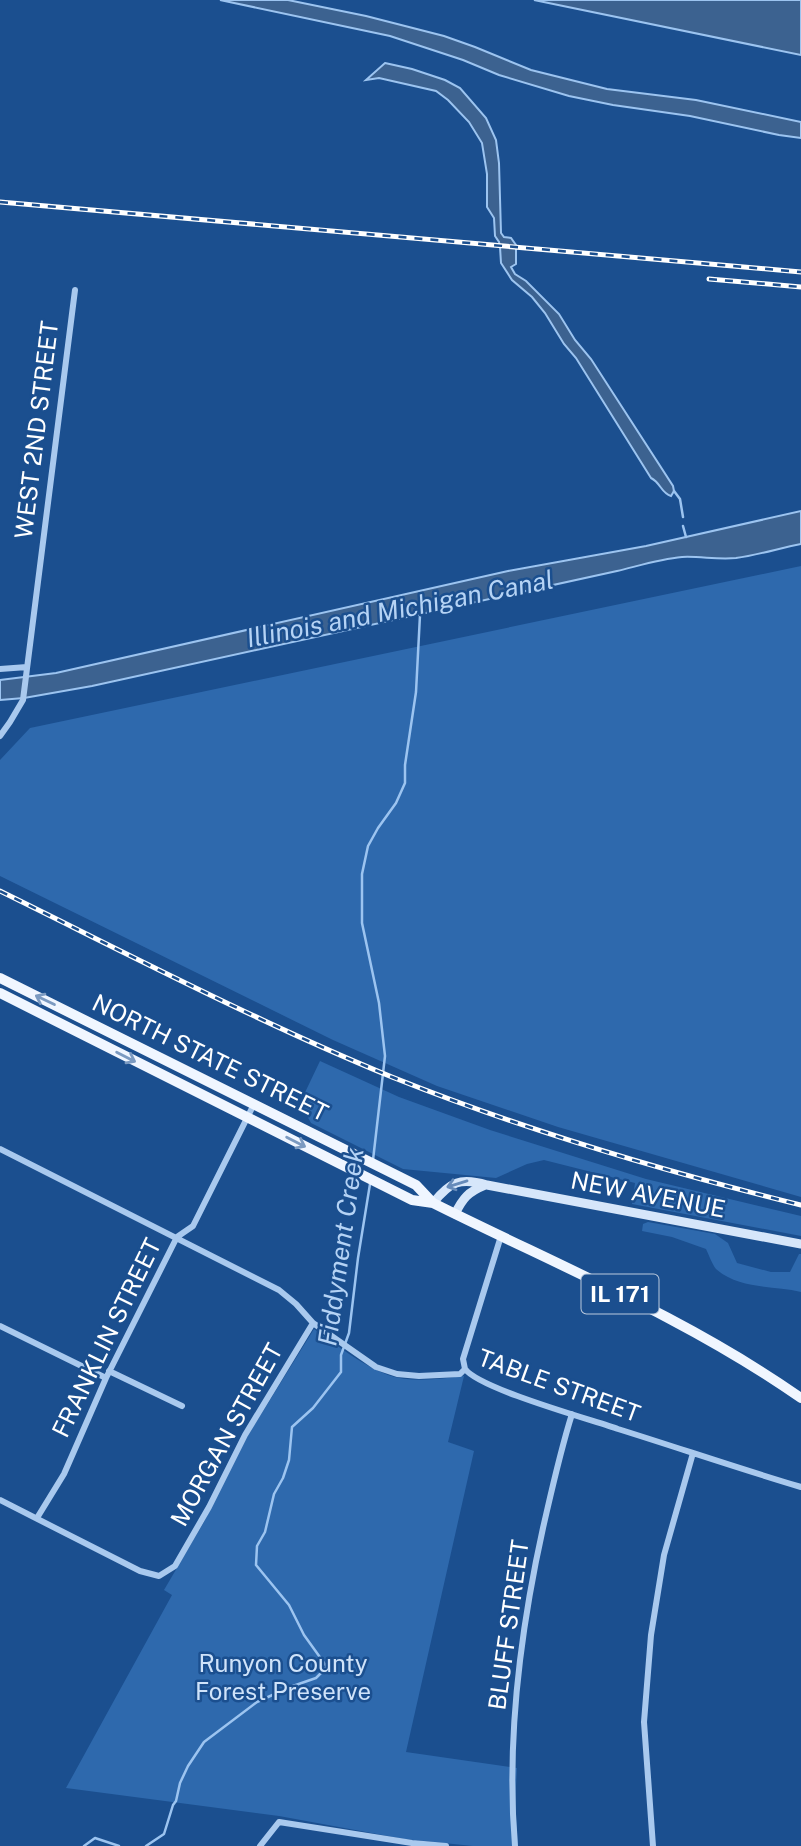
<svg xmlns="http://www.w3.org/2000/svg" width="801" height="1846" viewBox="0 0 801 1846" font-family="'Public Sans',sans-serif">
	<rect width="100%" height="100%" fill="#1b4f8f"/>
	<path fill="#2e69ad" d="M801,566v631l-243,-70 -121,-41 -104,-46 -333,-164v-116l30,-32z
		M320,1061l79,36 91,33 156,49 155,37v20l-169,-32 3,-21 -91,-23 -17,4 -31,14 -93,-9 -92,-46 -11,-20z
		M648,1222l67,12 13,9 9,20 34,9h19l9,-18h2v38c-28,-7 -61,-2 -85,-23 -4,-5 -7,-14 -10,-20l-34,-12 -30,-6 1,-7z
		M314,1329c23,16 47,36 74,46 23,8 52,4 76,1l-16,66 26,9 -68,301 111,16 -2,37 3,41h-45l-69,-7 -125,-23 -213,-28 106,-193 -8,-5 40,-68 43,-85z"/>
	<path fill="#3c6290" stroke="#9cc4f0" stroke-width="2" d="M220,0h68l78,16 78,20 31,11 56,23 76,19 89,11 105,22v16l-22,-3 -89,-19 -77,-11 -44,-9 -70,-21 -36,-15 -73,-24z
		M534,0h267v55z
		M385,63l27,6 33,11 15,8 26,30 10,22 3,23 2,70 3,4 7,1 5,7v19l-5,3 4,7 11,7 33,33 16,26 16,19 82,127 1,5 -3,5c-10,-3 -10,-13 -20,-18l-75,-120 -12,-14 -19,-31 -13,-16 -20,-17 -11,-17 -1,-16 -1,-5 -4,-6 -1,-18 -7,-11v-33l-5,-31 -13,-21 -21,-22 -12,-9 -57,-13 -13,2z
		M801,511v33c-21,4 -43,11 -65,14 -18,2 -36,-2 -54,-1 -22,2 -44,9 -65,14l-525,115 -68,12 -24,2v-20l56,-7 452,-102 138,-25z"/>
	<g fill="none" stroke-linecap="round" stroke-linejoin="round">
		<path stroke="#9cc4f0" stroke-width="2.5" d="M674,491l6,8 3,18
			M683,526l3,11
			M373,1160l12,-104 -6,-53 -17,-80v-49l6,-28 10,-18 18,-25 9,-20v-18l11,-73 4,-77
			M84,1846l11,-8 24,8
			M146,1846l18,-12 9,-29 3,-4 4,-18 8,-17 16,-24 53,-40 33,-15 26,-9 11,-11 -23,-32 -15,-30 -33,-40 1,-19 8,-14 9,-38 9,-16 6,-18 3,-33 21,-19 28,-36v-17l8,-22 9,-75 12,-74"/>
		<path stroke="#a9c9ee" stroke-width="6" d="M0,669l27,-2
			M0,736l10,-14 13,-22 52,-410
			M0,1149l279,141 17,14 17,19 63,44 21,7 22,2 41,-2 5,-5
			M0,1326l106,52
			M465,1369c15,20 124,50 153,60 61,19 122,40 183,58
			M465,1369l-2,-10 38,-123
			M109,1371l73,35
			M0,1500l140,71 19,5 16,-10 34,-59 36,-72 68,-112
			M37,1518l27,-44 42,-96 71,-141 16,-11 61,-122
			M260,1846l19,-24 133,21 34,3
			M515,1846c-9,-107 5,-214 28,-318 9,-39 17,-76 29,-114
			M653,1846l-9,-124 7,-87 13,-80 29,-102"/>
		<path stroke="#d6e6fa" stroke-width="9" d="M433,1203c17,-21 27,-26 54,-18l314,59
			M455,1214c8,-16 13,-22 30,-29"/>
		<path stroke="#f0f6ff" stroke-width="10" d="M0,978l400,199 16,8 16,17
			M0,993l412,207 21,3c124,62 254,115 368,195"/>
		<g stroke="#fff" stroke-width="5">
			<path id="rail" d="M0,202l801,70
				M709,279l92,8
				M0,891c130,64 258,131 392,186 133,53 270,94 409,128"/>
		</g>
		<use href="#rail" stroke="#1b4f8f" stroke-width="2.5" stroke-dasharray="8" stroke-linecap="butt"/>
	</g>
	<defs><path id="oneway-shaft" d="M-6 0H5M1.5-3L5.5 0L1.5 3" fill="none" stroke-width="1.6" stroke-linecap="round" stroke-linejoin="round" transform="scale(1.75)"/></defs>
	<g stroke="#7b9ac1">
		<use href="#oneway-shaft" transform="translate(45 1000) rotate(-154)"/>
		<use href="#oneway-shaft" transform="translate(126 1057) rotate(27)"/>
		<use href="#oneway-shaft" transform="translate(296 1142) rotate(27)"/>
	</g>
	<use stroke="#668bba" href="#oneway-shaft" transform="translate(457 1184) rotate(163)"/>
	<g text-anchor="middle" stroke-width="5" stroke-linejoin="round" paint-order="stroke">
		<rect fill="#1b4f8f" stroke="#bbcadd" stroke-width="2" x="581.5" y="1274.5" width="77" height="39" rx="5"/>
		<g font-size="23" font-weight="bold" fill="#fff">
			<text x="620" y="1302">IL 171</text>
		</g>
		<g font-size="24" fill="#fff" stroke="#1b4f8f">
			<text transform="translate(37 430) rotate(-83)" y="8">WEST 2ND STREET</text>
			<text transform="translate(210 1058) rotate(26)" y="8">NORTH STATE STREET</text>
			<text transform="translate(648 1195) rotate(11)" y="8">NEW AVENUE</text>
			<text transform="translate(107 1338) rotate(-64)" y="8">FRANKLIN STREET</text>
			<text transform="translate(559 1386) rotate(20)" y="8">TABLE STREET</text>
			<text transform="translate(227 1435) rotate(-61)" y="8">MORGAN STREET</text>
			<text transform="translate(509 1625) rotate(-82)" y="8">BLUFF STREET</text>
		</g>
		<g font-size="24" fill="#cfe3fa" stroke="#1b4f8f">
			<text x="283" y="1672">Runyon County<tspan x="283" dy="28">Forest Preserve</tspan></text>
		</g>
		<g font-size="26" font-style="italic" fill="#b5d3f5" stroke="#1b4f8f">
			<text transform="translate(400 609) rotate(-11)" y="9">Illinois and Michigan Canal</text>
			<text transform="translate(341 1247) rotate(-82)" y="9">Fiddyment Creek</text>
		</g>
	</g>
</svg>
